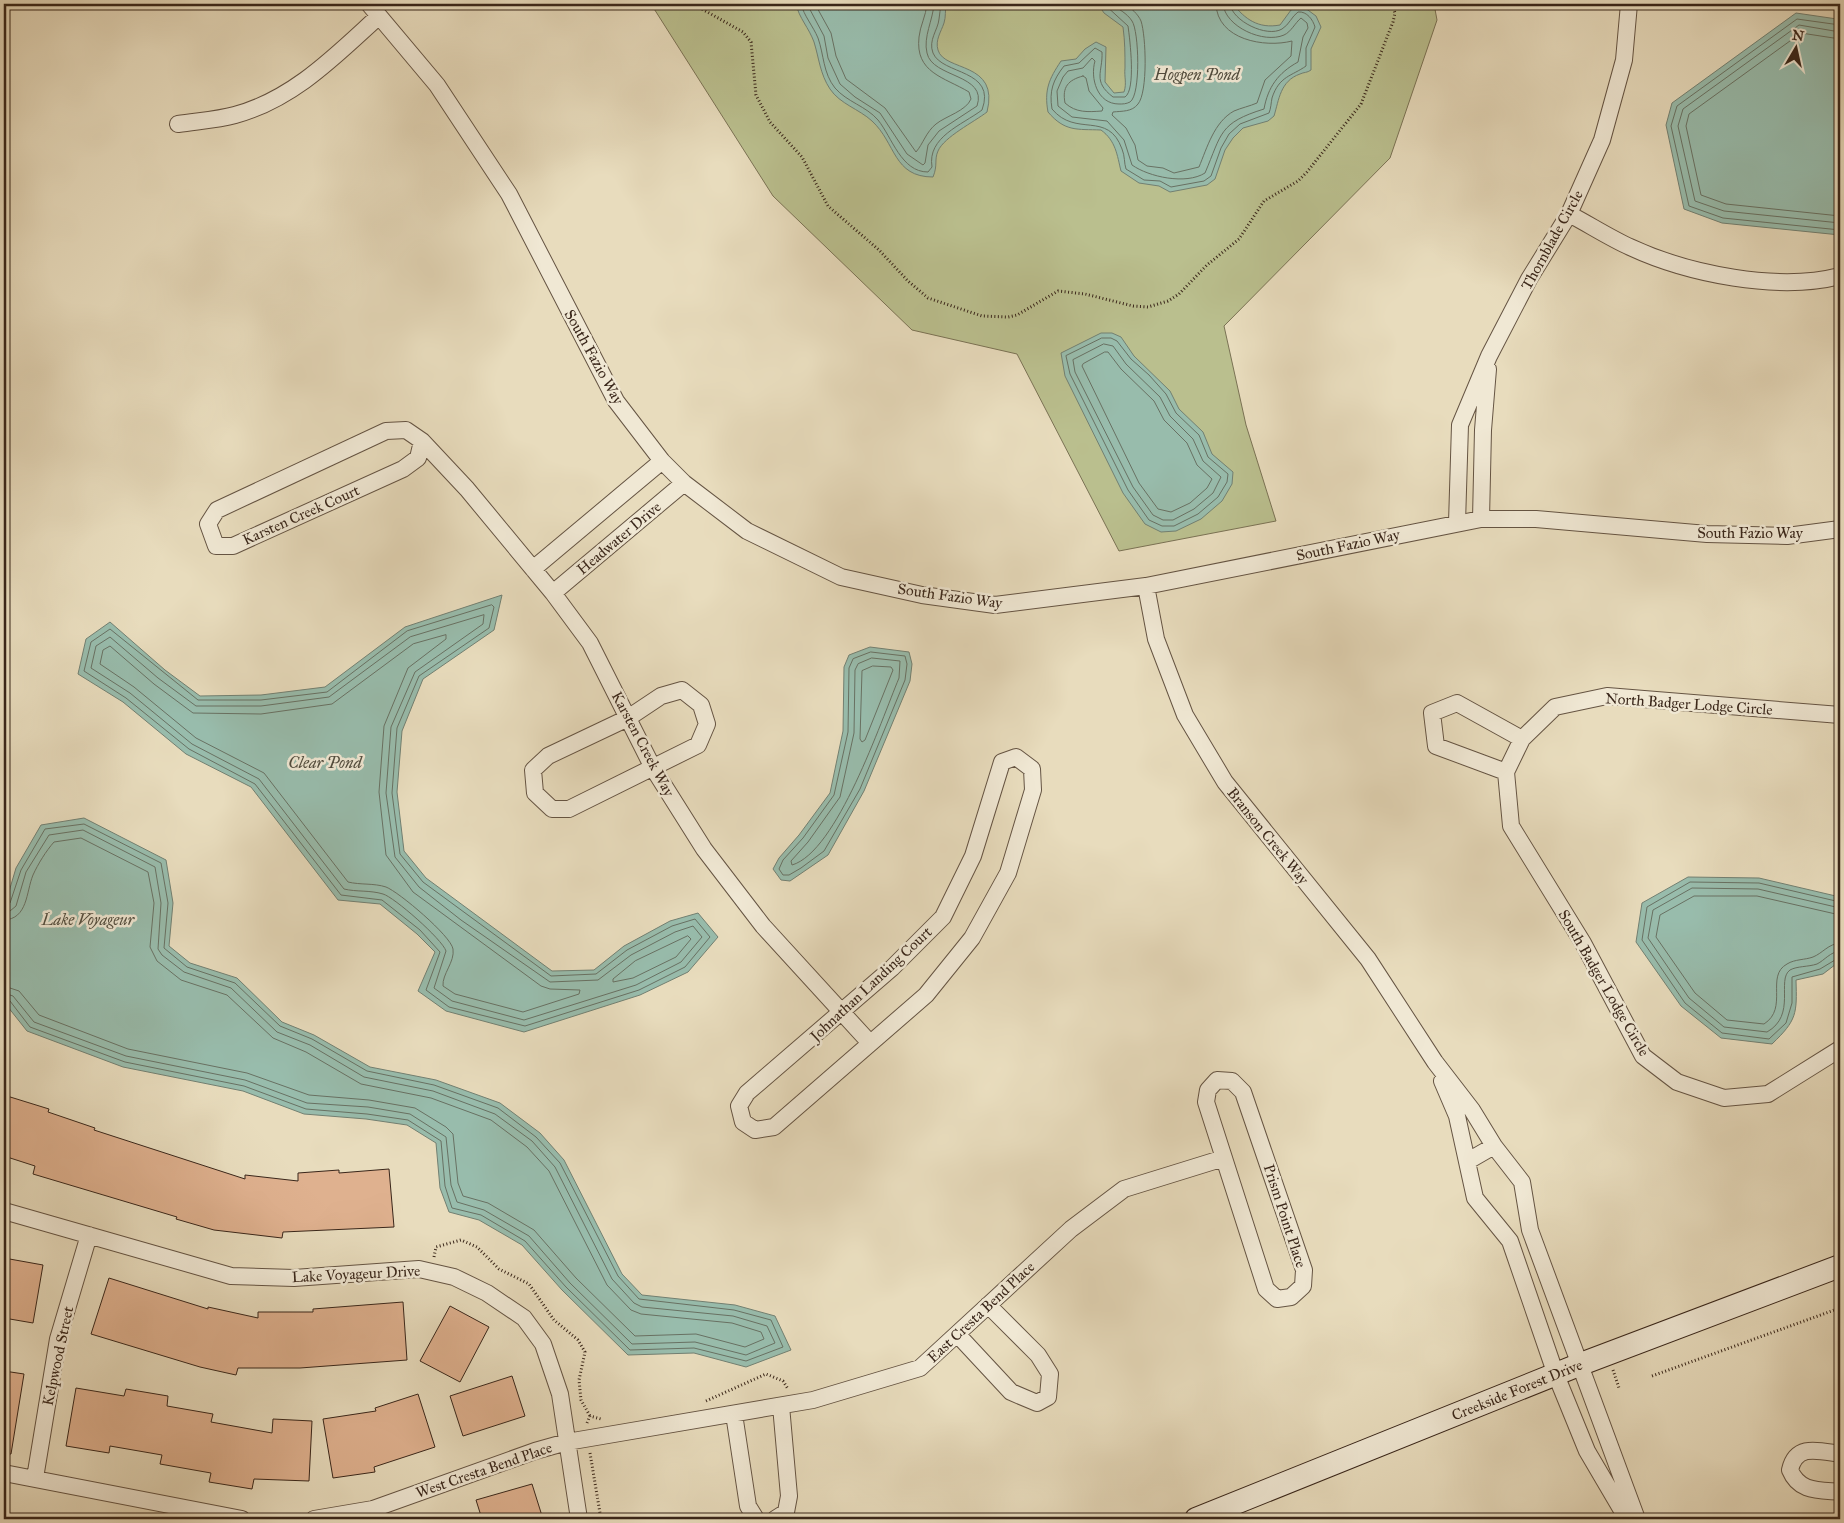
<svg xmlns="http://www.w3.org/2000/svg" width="1844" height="1523" viewBox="0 0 1844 1523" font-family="'IM FELL Great Primer',serif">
	<rect width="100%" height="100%" fill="#e8dcbd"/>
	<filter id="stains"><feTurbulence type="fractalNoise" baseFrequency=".004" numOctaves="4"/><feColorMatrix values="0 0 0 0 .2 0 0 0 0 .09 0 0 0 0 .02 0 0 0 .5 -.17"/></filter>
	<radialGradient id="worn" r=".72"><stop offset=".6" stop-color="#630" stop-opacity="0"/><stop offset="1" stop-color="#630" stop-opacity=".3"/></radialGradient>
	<path fill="#babf8e" stroke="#7a7254" d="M651,4h783l3,16 -47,138 -166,168 22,99 30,96 -157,30 -102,-197 -105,-24 -139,-134z"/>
	<path fill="#98bcac" stroke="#728072" d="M796,4h150c-1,6 0,13 -2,19 -3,9 -9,17 -6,27 6,22 62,11 49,62 -13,10 -43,25 -49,39 -4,9 0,14 -5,26 -40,0 -37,-34 -61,-56 -13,-12 -32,-17 -42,-32 -10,-15 -11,-31 -16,-47 -5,-14 -15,-24 -18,-38z
		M1098,4h135c12,15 25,25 47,21l11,-15 10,-5 15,11 5,11 -10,22v21c-4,3 -7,2 -11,4 -20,7 -21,26 -26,42l-6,5 -25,7 -10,10 -8,12 -10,29 -8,6 -37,7 -11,-6 -20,-3 -18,-12c-4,-16 -5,-30 -20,-41 -24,-1 -36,2 -53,-18 -4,-22 1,-33 13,-51l15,-2 9,-10 11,-7 10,5 -1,35 9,11 10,-1c3,-9 0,-15 1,-24 0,-14 0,-26 -2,-41l-19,-14z
		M1796,13l41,6 3,3v213l-118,-12 -38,-14 -18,-84 6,-22z
		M1101,333h11l9,4 13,19 36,35 9,18 24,23 9,22 21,18 -1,12 -10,17 -21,18 -25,12 -15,1 -16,-8 -22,-31 -58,-117 -4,-23z
		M502,595l-8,35 -71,49 -21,52 -5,61 7,59 22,27 126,93 42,-1 30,-24 46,-25 28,-8 20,24 -30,35 -48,23 -116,37 -78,-21 -28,-20 17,-39 -18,-18 -37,-30 -42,-4 -87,-113 -65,-33 -63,-52 -45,-28 8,-35 24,-17 55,48 35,26 61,-1 64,-8 80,-60z
		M870,647l39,5 3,12 -2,17 -46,110 -36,64 -38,26 -9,-1 -8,-11 6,-11 20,-23 31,-42 13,-62 1,-64 5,-12z
		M84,818l82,42 7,43 -4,43 21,17 47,15 45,44 32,13 56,32 66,13 64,23 40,30 24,27 58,114 20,21 93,10 40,11 16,34 -45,17 -52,-14 -66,2 -66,-65 -40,-45 -43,-25 -30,-8 -9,-24 -4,-45 -29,-18 -41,-6 -62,-5 -61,-23 -120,-24 -96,-36 -23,-29 1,-97 11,-37 25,-43z
		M1688,877l71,1 81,19v64l-17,13 -27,6c1,34 1,40 -24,64l-51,-6 -40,-32 -45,-64 6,-39z"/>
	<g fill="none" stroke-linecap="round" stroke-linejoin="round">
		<path stroke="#687163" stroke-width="1" d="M801,4c3,12 12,22 17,34 6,17 5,35 17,50 12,14 31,18 43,32 14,17 23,52 50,52l4,-5c-5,-30 30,-42 50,-57 15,-41 -40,-35 -49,-57 -5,-13 5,-23 6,-34 1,-5 1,-10 2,-15
			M807,4l17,32 4,22 12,26 15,13 25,16 27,41 16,11 2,-2 3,-18 11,-14 38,-25c11,-32 -45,-28 -50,-53 -4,-16 6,-33 7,-49
			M815,4l16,29 5,23 10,23 39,29 31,44c7,-8 10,-20 20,-28 10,-8 30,-13 35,-25l-2,-7c-25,-15 -54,-19 -50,-55 1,-11 7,-21 8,-33
			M1104,4l24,22c2,14 8,64 -3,71h-12c-21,-16 -10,-25 -11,-45l-7,-4 -16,15 -15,3c-11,14 -15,25 -12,43 24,29 56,1 70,40 3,7 2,14 4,20l18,11 16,1 11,6 33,-6 7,-5 10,-28 8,-14 11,-10 29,-11c2,-5 2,-10 3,-15 7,-22 20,-22 34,-32v-18l9,-21c-2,-7 -8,-16 -17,-15 -6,4 -9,13 -16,17 -15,9 -50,-8 -52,-25
			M1111,4c7,5 16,9 21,17 7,10 9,74 -2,81 -4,2 -7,2 -11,2 -22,0 -29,-26 -24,-43l-3,-3 -9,10 -15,3 -5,6 -6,14 1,15 14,11 35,4 17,19 8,25c17,12 54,20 73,8 17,-40 14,-50 59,-64 4,-22 14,-36 34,-47l5,-25 5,-9 -1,-5 -6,-5c-6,5 -10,14 -17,17 -20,9 -59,-8 -61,-31
			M1125,4c6,4 13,10 16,17 5,15 7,71 -3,83 -6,8 -16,7 -25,8l-1,3 14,13 9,17 3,15 9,6 16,2 11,5 25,-6c8,-19 15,-45 35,-56 7,-3 16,-5 23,-8l8,-23 26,-24 1,-15c-27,7 -75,-1 -76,-37
			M1840,25l-43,-6 -120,87 -6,20 18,80 34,12 117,12
			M1840,32l-41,-7 -116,84 -5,17 17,75 29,10 116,12
			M1840,39l-39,-6 -112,81 -3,12 15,69 25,9 114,12
			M1083,76l3,2 3,13 14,17 -1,3c-14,1 -26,2 -37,-8 -3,-16 3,-23 18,-27z
			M1102,338h9l6,3 14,18 18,16 17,19 10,19 23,22 9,22 20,17 -1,8 -9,15 -20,17 -24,12h-12l-13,-6 -21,-30 -58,-116 -4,-18z
			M1104,344l9,2 13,18 34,33 10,19 23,23 10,22 18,16 -8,16 -19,16 -21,11h-10l-10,-5 -20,-28 -58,-115 -2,-12z
			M1105,352h3l13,17 33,32 10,19 23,23 10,22 15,14 -5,9 -17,15 -19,9 -13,-3 -19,-26 -57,-117 1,-2z
			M492,605l2,2 -5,21 -70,48 -22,52 -5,65 8,61 23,28 128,94 45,-2 31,-24 45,-24 23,-7 15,18 -25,30 -46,23 -114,36 -76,-19 -23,-17 14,-38 -20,-22 -38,-30 -41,-5 -86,-111 -66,-35 -63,-51 -42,-27 7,-29 19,-13 88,71h63l66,-8 80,-61z
			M484,615l-1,9 -68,48 -24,55 -5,66 9,64 24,30 42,33 89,62 48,-2 33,-25 44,-23 18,-6 9,11 -21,25 -45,23 -112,35 -72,-19 -18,-13 12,-37c-4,-12 -52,-54 -63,-57 -13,-4 -27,-2 -39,-5l-85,-110 -67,-35 -62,-51 -39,-25 5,-22 14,-9 48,41 38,28h65l68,-9 81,-60z
			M446,635v4l-38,29 -24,58 -5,66 7,63 27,37 128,94 9,3 30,1 -1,4 -56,18 -68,-18 -12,-8c-1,-12 12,-24 10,-37 -2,-13 -54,-57 -67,-62 -12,-4 -26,-2 -38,-5l-84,-109 -68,-35 -62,-51 -34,-23 3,-14 7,-4 44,38 39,29 68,1 71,-10 81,-60z
			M871,652l34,4 2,8 -2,16 -45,109 -36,62 -23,17 -12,7h-6l-4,-6 4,-9 20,-22 31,-43 14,-63 1,-64 4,-9z
			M872,658l28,3 -1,17c-18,43 -62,174 -107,187l-1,-4 17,-19 32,-45 14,-64 1,-63 3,-6z
			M873,666l18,1 2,3 -28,70 -3,2 -2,-3 2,-68z
			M1840,902l-81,-19 -69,-1 -43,25 -5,33 43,63 37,30 47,6 17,-16 6,-20v-26l28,-8 20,-12
			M4,906l6,-3 11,-33 24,-41 39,-5 77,39 7,40 -4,45 23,19 48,16 45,43 32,13 55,32 67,14 64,23 38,29 24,26 58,113 21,23 95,11 37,10 12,27 -37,14 -52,-13 -64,2 -64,-63 -41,-46 -44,-26 -29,-7 -7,-22 -4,-45 -33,-21 -41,-6 -61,-5 -62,-23 -119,-24 -95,-35 -20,-26 -6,-1
			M1840,908l-82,-19 -66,-1 -39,22 -5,28 41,60 35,29 43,5c30,-17 9,-52 23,-62 7,-4 18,-3 27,-6 8,-4 13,-12 23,-13
			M4,912l6,-1 6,-5 10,-34 23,-37 34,-5 72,37 6,36 -3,46 4,6 22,17 47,16 46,44 33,13 54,32 69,14 62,23 37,27 23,26 57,112 22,24 8,4 91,9 34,10 8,17 -29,12 -51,-13 -63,2 -62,-61 -41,-47 -45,-26 -27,-8 -6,-17 -5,-48 -36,-23 -42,-7 -61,-4 -62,-23 -119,-24 -92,-34 -21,-26 -9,-3
			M1840,915l-83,-19h-63l-34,19 -4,22 39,56 32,27 37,4c25,-16 1,-48 23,-60 8,-5 18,-4 26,-7 10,-4 15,-13 27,-14
			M4,920c24,-1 22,-28 29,-45 5,-11 13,-24 21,-33l27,-4 67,34 6,31 -4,44 7,14 24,19 46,15 46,43 33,14 55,32 70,14 60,22 36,27 22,24 58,114 24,25 10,4 91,9 29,9 3,7 -19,8 -49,-13 -61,2 -59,-58 -42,-48 -46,-27 -25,-7 -5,-13 -5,-49 -7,-7 -31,-19 -46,-8 -60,-5 -62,-22 -119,-24 -89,-34 -20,-24 -15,-5
			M688,936l3,3 -15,18 -43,21 -20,4v-3l22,-18z"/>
	</g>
	<path fill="#dfb18f" stroke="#39261a" d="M7,1096l42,13 -1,3 47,16 -1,2 151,49v-4l53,6v-8l41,-3v3l50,-4 5,58 -111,5 -1,6 -68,-8 -38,-11 1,-2 -144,-43 2,-8 -31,-10v-48z
		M4,1258l39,7 -10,58 -29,-5z
		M109,1278l99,31v-2l50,11v-6h55v-3l90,-7 4,58 -107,8h-62l-2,7 -36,-8 -109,-33z
		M450,1306l39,21 -29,55 -40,-21z
		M4,1371l20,3 -13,80h-7z
		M512,1376l13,40 -62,20 -13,-40z
		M76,1388l48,8 2,-7 42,7 -1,10 46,8 -2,8 61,11 1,-14 39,2 -3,60 -55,-2 -2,10 -43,-7 2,-9 -51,-9 2,-9 -52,-9 -1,7 -43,-7z
		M418,1394l17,53 -61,20 1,5 -42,6 -10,-59 53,-8 -1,-3z
		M532,1484l11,35h-61l-6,-19z"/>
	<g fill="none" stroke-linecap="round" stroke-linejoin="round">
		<g stroke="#655443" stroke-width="18">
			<path id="minor" d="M369,4l68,81 72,109 107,207 46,60 22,22 63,48 94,46 81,18 73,10 151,-19 335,-67h55l171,15 80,2 53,-7
				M178,124c19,-3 39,-4 57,-9 59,-16 101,-60 144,-99
				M1569,214c21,11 41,24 61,33 58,27 148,45 210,29
				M422,441l-4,17 -15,11 -170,77h-17l-8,-22 9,-14 169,-79 20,-1 16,11 45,48 86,104 37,50 63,125 51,81 59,77 107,117
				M1481,519l2,-89 5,-61
				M1457,523l3,-98 29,-69 40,-77 40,-65 33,-74 22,-80 5,-56
				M533,569l129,-108
				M1146,586l10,53 29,76 40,67 143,177 67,103 37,48 22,36 28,36 8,48 107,289
				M553,593l131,-110
				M682,690l19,15 6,19 -9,21 -129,64h-17l-17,-16 -2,-23 15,-14 80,-38 33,-22z
				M1840,715l-233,-19 -52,11 -33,32 -16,33 5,54 72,117 60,113 34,26 47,16 44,-4 72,-45
				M1016,757l16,12 1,21 -25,83 -36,65 -46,57 -152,132 -19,3 -12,-8 -4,-16 8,-13 145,-125 51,-51 30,-61 29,-94z
				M1506,772l-70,-26 -4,-33 25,-10 65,36
				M1217,1080l15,1 11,11 61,178 -1,16 -12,11 -14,2 -11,-10 -60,-187 2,-12z
				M1442,1081l15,35 18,82 35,43 46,134 31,76 40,68
				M1468,1161l26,-15
				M4,1211l227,65 63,2 125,-9 35,8 33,16 37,25 19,26 17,50 19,125
				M957,1334l54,58 26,11 11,-6 2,-23 -12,-19 -50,-50
				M734,1414l14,92 8,13
				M1840,1454c-21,-3 -44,-11 -50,16 9,22 28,20 50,22
				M4,1473l238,46
				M35,1478l23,-139 31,-104
				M314,1519l59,-10 162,-58 32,-9 246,-42 107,-32 151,-139 53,-40 100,-31
				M775,1519l11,-7 3,-16 -8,-90"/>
		</g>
		<g stroke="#39261a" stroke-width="24">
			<path id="secondary" d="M1196,1519l385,-155 259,-98"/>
		</g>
		<path stroke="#39261a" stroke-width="3" stroke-dasharray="1 2.5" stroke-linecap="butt" d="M693,4l50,28 8,10 5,53 14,27 32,35 26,49 51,44 29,31 20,17 54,18 26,1 9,-2 41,-24 27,3 48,12 15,1 20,-6 11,-7 28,-29 32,-26 25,-38 34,-20 9,-9 54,-68 32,-82 2,-9 -3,-9
			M434,1257l2,-10 25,-7 16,7 22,22 30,15 25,36 24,20 7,12 -6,28 2,20 9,16
			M1613,1370l6,18
			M1652,1376l188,-68
			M706,1401l60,-27 17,7 5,8
			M587,1423l3,-7 11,3
			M590,1453l11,66
			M1298,1519l12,-5"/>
		<use href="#minor" stroke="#f0e8d4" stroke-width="16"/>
		<use href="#secondary" stroke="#f0e8d4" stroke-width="22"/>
	</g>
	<g text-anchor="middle" stroke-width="5" stroke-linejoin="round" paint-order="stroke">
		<g font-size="15" fill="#39261a" stroke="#f0e8d4">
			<text transform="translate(1552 240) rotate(-61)" y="5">Thornblade Circle</text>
			<text transform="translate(594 357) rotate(61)" y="5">South Fazio Way</text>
			<text transform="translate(301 515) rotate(-24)" y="5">Karsten Creek Court</text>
			<text x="1750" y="538">South Fazio Way</text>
			<text transform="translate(619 538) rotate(-40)" y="5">Headwater Drive</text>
			<text transform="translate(1348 545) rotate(-12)" y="5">South Fazio Way</text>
			<text transform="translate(950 596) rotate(8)" y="5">South Fazio Way</text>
			<text transform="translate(1689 704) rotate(4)" y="5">North Badger Lodge Circle</text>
			<text transform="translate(643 744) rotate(62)" y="5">Karsten Creek Way</text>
			<text transform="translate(1268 836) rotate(51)" y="5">Branson Creek Way</text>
			<text transform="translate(1604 983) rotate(60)" y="5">South Badger Lodge Circle</text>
			<text transform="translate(871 984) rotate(-43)" y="5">Johnathan Landing Court</text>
			<text transform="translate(1285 1216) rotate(72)" y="5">Prism Point Place</text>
			<text transform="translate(356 1274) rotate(-3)" y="5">Lake Voyageur Drive</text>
			<text transform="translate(981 1312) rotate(-43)" y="5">East Cresta Bend Place</text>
			<text transform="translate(58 1356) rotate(-78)" y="5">Kelpwood Street</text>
			<text transform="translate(1517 1390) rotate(-22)" y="5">Creekside Forest Drive</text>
			<text transform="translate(484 1470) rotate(-19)" y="5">West Cresta Bend Place</text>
		</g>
		<g font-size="16" font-style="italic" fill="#514c3e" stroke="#f0e8d4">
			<text x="1197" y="80">Hogpen Pond</text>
			<text x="325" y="768">Clear Pond</text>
			<text x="88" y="925">Lake Voyageur</text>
		</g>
	</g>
	<rect width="1844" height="1523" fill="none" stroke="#e8dcbd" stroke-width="20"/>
	<rect x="5" y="5" width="1834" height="1513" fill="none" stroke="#39261a" stroke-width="2.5"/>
	<rect x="10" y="10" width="1824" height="1503" fill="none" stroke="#39261a"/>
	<g transform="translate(1796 48) rotate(9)" stroke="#f0e8d4" stroke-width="4" paint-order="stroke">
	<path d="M0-4L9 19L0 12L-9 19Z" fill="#39261a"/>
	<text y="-8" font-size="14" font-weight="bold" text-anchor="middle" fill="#39261a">N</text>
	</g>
	<rect width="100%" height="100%" filter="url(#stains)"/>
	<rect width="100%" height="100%" fill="url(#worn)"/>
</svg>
